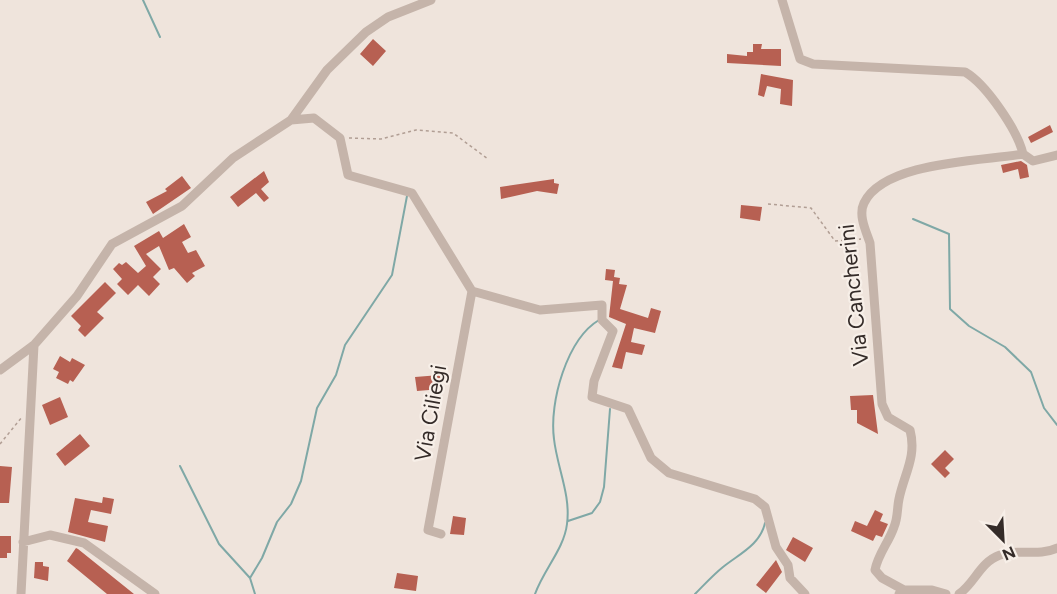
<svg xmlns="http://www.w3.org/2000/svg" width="1057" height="594" viewBox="0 0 1057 594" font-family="Figtree,sans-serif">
	<rect width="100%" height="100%" fill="#efe4dc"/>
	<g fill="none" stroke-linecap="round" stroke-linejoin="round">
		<path stroke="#7fa8a6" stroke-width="2" d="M143,0l17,37
			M913,219l36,15 1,75 19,17 36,21 26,25 13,36 13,17
			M180,466l39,78 31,34 5,16
			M568,521l24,-8 8,-11 4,-15 6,-78
			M250,578l12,-20 15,-36 14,-18 10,-23 16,-73 19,-33 9,-30 47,-70 15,-79
			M535,594c9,-25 29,-45 32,-70 4,-29 -10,-57 -13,-85 -5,-37 13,-100 45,-119
			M695,594c9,-9 18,-19 28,-27 16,-13 37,-22 42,-44"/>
	</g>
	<path fill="#b76052" d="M373,39l13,12 -13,15 -13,-12z
		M753,44h9l-1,5h20v17l-54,-3v-9l20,2v-4h6z
		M761,74l32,6 -1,26 -12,-2 1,-15 -14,-3 -3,11 -6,-2z
		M1050,125l3,7 -22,11 -3,-6z
		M1021,161l6,4 2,12 -9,2 -2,-10 -15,4 -2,-8z
		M264,171l5,11 -8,7 8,9 -5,4 -8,-9 -18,14 -8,-10z
		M182,176l9,12 -38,26 -7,-12 21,-11 -2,-2z
		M554,179v4l5,1 -2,10 -20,-3 -36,8 -1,-12z
		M741,205l21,2 -2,14 -20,-3z
		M184,224l7,13 -9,5 6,11 8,-3 9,16 -13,7 3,3 -8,7 -13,-15 -5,2 -10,-24 -13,8 15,15 -8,8 7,7 -11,12 -11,-11 -10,10 -11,-11 5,-5 -9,-10 6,-6 3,2 4,-3 12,11 8,-7 -12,-20 25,-15 4,7z
		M606,269l9,1 -1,7 6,1 -1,6 8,1 -7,24 28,9 3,-10 10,3 -6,22 -21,-5 -3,14 14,3 -3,10 -16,-3 -4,17 -10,-2 14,-43 -17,-7 4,-36 -8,-1z
		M105,282l11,11 -19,19 7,6 -19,19 -7,-7 3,-4 -10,-10z
		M60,356l10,6 2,-4 13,7 -12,17 -3,-2 -2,4 -12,-6 3,-6 -6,-3z
		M440,375l1,14 -24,2 -2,-14z
		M873,395l5,39 -21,-11v-13h-6l-1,-14z
		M60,397l8,20 -18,8 -8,-20z
		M80,434l10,12 -25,20 -9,-12z
		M945,450l9,9 -9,9 5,5 -5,5 -14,-14z
		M0,466l12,1 -3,36h-9z
		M103,497l11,2 -3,15 -20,-4 -3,12 20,4 -3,16 -37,-10 7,-34 27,5z
		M875,510l8,4 -3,7 8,3 -6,13 -6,-2 -3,6 -22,-10 4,-10 12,5z
		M453,516l13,2 -2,17 -14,-1z
		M0,536h11v17h-4v5h-7z
		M793,537l20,11 -8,14 -19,-12z
		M76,548l2,1 56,45h-27l-40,-33z
		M776,560l6,12 -16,21 -10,-8z
		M35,562h8v4l6,1 -1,14 -14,-3z
		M397,573l21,3 -2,15 -22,-3z"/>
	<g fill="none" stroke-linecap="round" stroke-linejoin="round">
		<path stroke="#b19e94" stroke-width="1.5" stroke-dasharray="3 3" stroke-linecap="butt" d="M349,138l32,1 35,-9 37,3 35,26
			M768,204l43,4 24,33 26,-2
			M0,444l22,-27"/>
		<path stroke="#c5b4aa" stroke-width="9" d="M782,0l18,59 13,5 152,8c21,12 53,59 58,82 -39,7 -139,7 -159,49 -6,12 2,28 6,40l12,161 6,13 22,13c7,27 -6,44 -11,69 -2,9 -1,19 -5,28 -5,15 -16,27 -19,43l7,8 22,12 -5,4
			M291,120l23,-2 26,20 8,37 64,18 60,98 68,19 62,-5v15l11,11 -19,50 -2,16 36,12 23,49 18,15 86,26 10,8 11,40 12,18 2,13 15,16
			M1023,154l10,7 24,-6
			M0,370l34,-25 43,-49 35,-52 70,-38 51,-48 58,-38 36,-50 39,-38 22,-15 43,-17
			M441,534l-13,-4 44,-239
			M23,542l27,-7 34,8 71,51
			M904,590h28l14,4
			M21,594l13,-249
			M959,594c16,-11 21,-32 41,-39 18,-7 38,2 57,-7"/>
	</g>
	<g text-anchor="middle" stroke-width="4.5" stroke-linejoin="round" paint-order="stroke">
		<g font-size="22" fill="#342b28" stroke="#f7efe8">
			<text transform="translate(853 295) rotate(-96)" y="8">Via Cancherini</text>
			<text transform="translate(430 413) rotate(-80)" y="8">Via Ciliegi</text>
		</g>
	</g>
	<g transform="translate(1003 540) rotate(156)" stroke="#f7efe8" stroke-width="4.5" paint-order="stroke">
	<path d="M0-4.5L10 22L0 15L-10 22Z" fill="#342b28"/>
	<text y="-9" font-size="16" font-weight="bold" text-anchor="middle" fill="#342b28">N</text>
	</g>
</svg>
